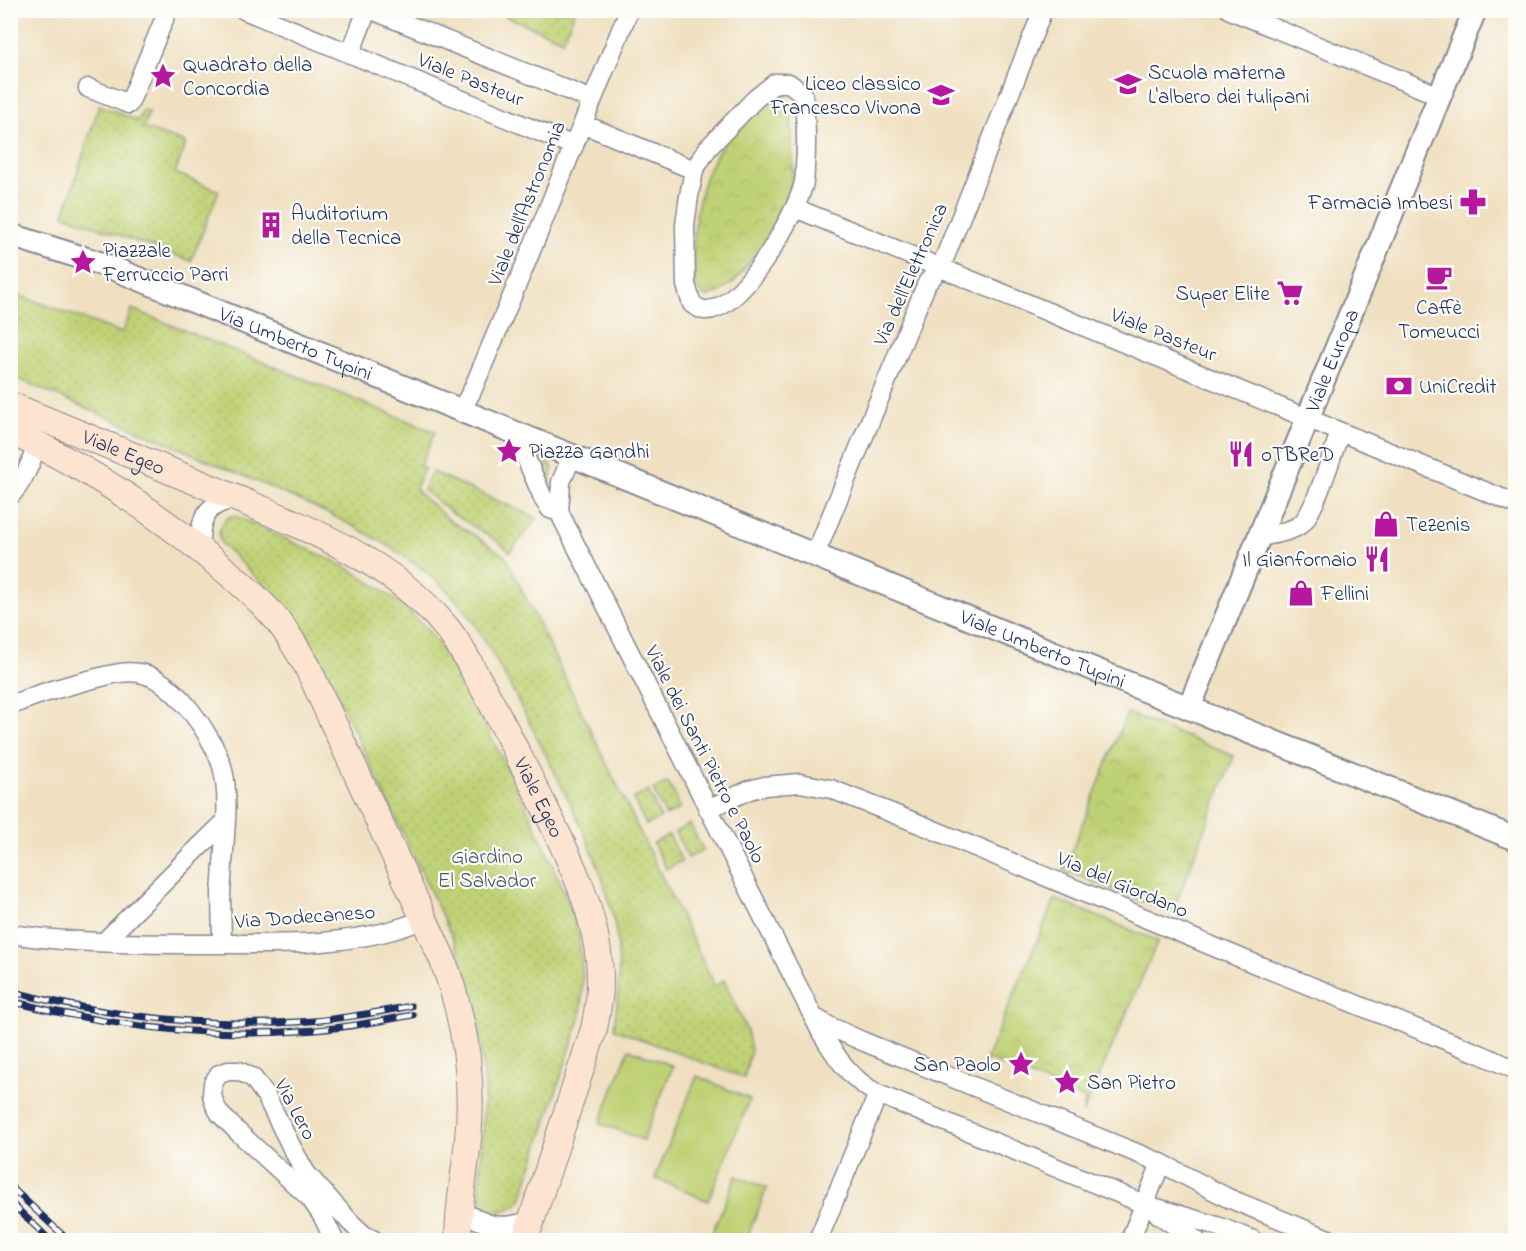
<svg xmlns="http://www.w3.org/2000/svg" width="1526" height="1251" viewBox="0 0 1526 1251" font-family="'Indie Flower',sans-serif">
	<defs>
		<pattern id="grass-dots" width="8" height="8" patternUnits="userSpaceOnUse" patternTransform="scale(1.5)"><rect width="8" height="8" fill="#bfd174"/><path d="M2 2h.1M6 6h.1" fill="none" stroke="#a4b467" stroke-width="1.8" stroke-linecap="round"/></pattern>
		<pattern id="park-crowns" width="20" height="18" patternUnits="userSpaceOnUse" patternTransform="scale(1.5)"><rect width="20" height="18" fill="#bfd174"/><path d="M2 6a3 3 0 1 1 6 0M12 15a3 3 0 1 1 6 0" fill="none" stroke="#a4b467"/></pattern>
	</defs>
	<rect width="100%" height="100%" fill="#fdfcf7"/>
	<filter id="ink" filterUnits="userSpaceOnUse"><feTurbulence type="fractalNoise" baseFrequency=".0167" numOctaves="2"/><feDisplacementMap in="SourceGraphic" scale="12" xChannelSelector="R" yChannelSelector="G"/><feConvolveMatrix kernelMatrix="1 2 1 2 8 2 1 2 1" color-interpolation-filters="sRGB"/></filter>
	<filter id="wash" filterUnits="userSpaceOnUse"><feTurbulence type="fractalNoise" baseFrequency=".008" numOctaves="4" result="noise"/><feDisplacementMap in="SourceGraphic" scale="24" xChannelSelector="R" yChannelSelector="G"/><feGaussianBlur stdDeviation="1.35" result="paint"/><feColorMatrix in="noise" values="0 0 0 0 0 0 0 0 0 0 0 0 0 0 0 0 0 1.4 0 .05"/><feComposite in="paint" operator="in"/></filter>
	<g filter="url(#wash)">
		<rect width="100%" height="100%" fill="#f0e0c1"/>
		<path fill="url(#grass-dots)" stroke="#6d8069" stroke-width="1.5" d="M507,11v-1l68,1 -12,29 -58,-24z
			M99,105l39,16 5,-11 6,2 -6,16 43,15 -11,30 44,18 -28,70 -127,-46z
			M10,292l112,41 10,-24 303,123 -15,35 5,2 -9,17 2,6 32,29 24,14 32,22 209,429 9,-6 23,51 4,19 -7,28 -130,-49c3,-26 6,-51 4,-78 -4,-61 -35,-123 -63,-178 -16,-32 -32,-63 -49,-95 -17,-30 -32,-60 -56,-85 -59,-57 -150,-93 -225,-125 -71,-31 -143,-62 -214,-92z
			M536,459l16,7 1,1 -4,18 -2,1 -13,-26z
			M432,472l105,46 -27,34 -11,-10 -46,-28 -30,-25z
			M230,516h6l106,49 11,6 26,17 25,19 23,22 20,27 26,45 53,105 34,75 9,23 10,33 4,40 -2,38 -59,182c-7,15 -33,21 -41,3 -1,-5 -1,-11 -2,-16l6,-98 -7,-62 -10,-47 -15,-38 -133,-280 -21,-37 -24,-26 -54,-53c-4,-11 -1,-20 9,-27z
			M668,782l13,26 -15,8 -13,-26z
			M648,791l13,27 -15,7 -13,-26z
			M690,824l13,26 -15,8 -13,-26z
			M669,835l13,26 -16,8 -13,-26z"/>
		<path fill="url(#park-crowns)" stroke="#6d8069" stroke-width="1.5" d="M777,94h8l6,12 2,63 -5,36 -20,33 -33,43 -17,12 -13,4c-3,-3 -7,-7 -9,-11 -3,-7 -2,-16 -2,-23 -2,-35 4,-81 24,-111 15,-22 37,-42 59,-58z
			M1127,713l107,43 -62,157 -108,-43z
			M1055,899l103,42 -75,172 2,-14 -95,-39 -6,4z"/>
		<path fill="#bfd174" stroke="#6d8069" stroke-width="1.5" d="M629,1049l44,17 -30,74 -43,-17z
			M697,1076l53,23 -42,102 -53,-23z
			M736,1176l31,12 -21,52h-37z"/>
	</g>
	<g filter="url(#ink)">
		<g fill="none" stroke-linecap="round" stroke-linejoin="round">
			<g stroke="#868890" stroke-width="21">
				<path id="minor" d="M244,10l330,136
					M372,10l220,90
					M1230,10l210,86
					M350,54l17,-44
					M775,83h14l14,11c3,24 4,49 2,73 0,6 0,13 -2,19 -8,30 -63,128 -99,124 -4,-1 -9,-4 -12,-6l-6,-19 -1,-60 4,-29 5,-26 14,-22 47,-49z
					M88,88l41,16 39,-94
					M583,124l111,46
					M795,208l721,296
					M461,410l11,-19 54,-128 103,-253
					M515,433l29,67 6,9 9,3
					M572,456l-11,26 -2,30 262,520c15,25 30,48 57,62l266,110 73,22 36,14
					M10,496c14,-15 21,-33 27,-52
					M1260,537c13,-3 31,-5 41,-13 14,-12 32,-72 39,-92
					M200,549c-1,-28 4,-46 36,-50
					M815,555l112,-272 14,-16 102,-257
					M10,706c26,-12 52,-19 79,-26 17,-4 33,-10 50,-7 35,5 73,62 83,93 5,18 5,37 4,55
					M708,809l41,-19 16,-4 35,-3 31,6 91,36 321,134 237,95 36,16
					M10,934c67,10 135,10 202,10 70,0 148,3 212,-25
					M104,942l87,-87 35,-34 -5,73 1,50
					M814,1017l15,9 33,15 299,122 67,35 103,42
					M460,1210c26,16 42,21 71,10
					M1158,1214l38,26
					M334,1240l-11,-23 -13,-19 -72,-66 -18,-18 -5,-9 -3,-10 1,-12 6,-9 9,-3h11l14,7 13,18 27,54 13,23 45,50 13,12 10,5
					M818,1240l60,-146
					M1130,1240l31,-77"/>
			</g>
			<g stroke="#868890" stroke-width="26">
				<g id="tertiary">
					<path id="s1" d="M10,235l89,28 23,9 1025,419 369,148"/>
					<path id="s2" d="M1189,708l286,-698"/>
				</g>
			</g>
			<g stroke="#868890" stroke-width="28">
				<g id="secondary">
					<path id="s3" d="M10,405c67,27 133,55 199,82 82,35 178,68 236,139 13,15 22,33 32,51 25,43 46,89 69,133 26,53 55,113 54,173 0,15 -3,31 -6,46l-69,211"/>
					<path d="M10,431c72,34 139,76 200,127 24,19 48,39 67,62 12,14 20,30 30,46l135,292c22,58 32,120 26,181 -3,34 -10,68 -10,101"/>
				</g>
			</g>
			<use href="#minor" stroke="#fff" stroke-width="18"/>
			<use href="#tertiary" stroke="#fff" stroke-width="22"/>
			<use href="#secondary" stroke="#fde4d1" stroke-width="26"/>
			<g stroke="#1b2f5e" stroke-width="7">
				<path id="rail" d="M10,991c94,25 190,36 287,31 38,-2 76,-9 114,-16
					M10,1001c94,24 193,37 290,30 38,-2 75,-9 113,-16
					M10,1186l58,54
					M10,1202l40,38"/>
			</g>
			<use href="#rail" stroke="#fdfcf7" stroke-width="4.5" stroke-dasharray="14" stroke-linecap="butt"/>
		</g>
	</g>
	<defs>
		<g id="sight-bare" transform="scale(2.07)"><path d="M0-6L1.8-2.2L6-1.7L2.9 1.2L3.7 5.4L0 3.3L-3.7 5.4L-2.9 1.2L-6-1.7L-1.8-2.2Z" fill="#b5179e" stroke="#fdfcf7" stroke-width="2.5" paint-order="stroke"/></g>
		<g id="school-bare" transform="scale(2.07)"><path d="M0-5L7-2L0 1L-7-2ZM-4 1L0 2.5L4 1V4Q0 6-4 4Z" fill="#b5179e" stroke="#fdfcf7" stroke-width="2.5" paint-order="stroke"/></g>
		<g id="pharmacy-bare" transform="scale(2.07)"><path d="M-2-6h4v4h4v4h-4v4h-4v-4h-4v-4h4Z" fill="#b5179e" stroke="#fdfcf7" stroke-width="2.5" paint-order="stroke"/></g>
		<g id="building-bare" transform="scale(2.07)"><path d="M-4-6H4V6H1V3H-1V6H-4ZM-2.5-4.3h1.7v1.8h-1.7ZM.8-4.3h1.7v1.8H.8ZM-2.5-1h1.7V.8h-1.7ZM.8-1h1.7V.8H.8Z" fill="#b5179e" stroke="#fdfcf7" stroke-width="2.5" paint-order="stroke"/></g>
		<g id="cafe-bare" transform="scale(2.07)"><path d="M-5.5-4.5H6V0H3Q3 3.5 0 3.5H-2.5Q-5.5 3.5-5.5 0ZM3-3.2v2h1.7v-2ZM-6 4.5H4V6H-6Z" fill="#b5179e" stroke="#fdfcf7" stroke-width="2.5" paint-order="stroke"/></g>
		<g id="supermarket-bare" transform="scale(2.07)"><path d="M-6-5.5h2.5l.6 2H6L4.5 2H-2.5L-4.4-4H-6ZM-1.5 3.2a1.3 1.3 0 1 0 .1 0ZM3 3.2a1.3 1.3 0 1 0 .1 0Z" fill="#b5179e" stroke="#fdfcf7" stroke-width="2.5" paint-order="stroke"/></g>
		<g id="bank-bare" transform="scale(2.07)"><path d="M-6-4H6V4H-6ZM0-2.3a2.3 2.3 0 1 0 0 4.6a2.3 2.3 0 1 0 0-4.6Z" fill="#b5179e" stroke="#fdfcf7" stroke-width="2.5" paint-order="stroke"/></g>
		<g id="restaurant-bare" transform="scale(2.07)"><path d="M-5-6h1v4h1v-4h1v4h1v-4h1v5L-1.5 .5V6h-2V.5L-5-1ZM5-6V6H3V1.5H1.5Q1.5-4 5-6Z" fill="#b5179e" stroke="#fdfcf7" stroke-width="2.5" paint-order="stroke"/></g>
		<g id="shop-bare" transform="scale(2.07)"><path d="M-5-2.5h2.3a2.7 3.5 0 0 1 5.4 0H5L5.5 6h-11ZM-1.5-2.5h3a1.5 2.3 0 0 0-3 0Z" fill="#b5179e" stroke="#fdfcf7" stroke-width="2.5" paint-order="stroke"/></g>
	</defs>
	<g fill-rule="evenodd">
		<use href="#sight-bare" x="163" y="76"/>
		<use href="#school-bare" x="1128" y="84"/>
		<use href="#school-bare" x="941" y="95"/>
		<use href="#pharmacy-bare" x="1473" y="202"/>
		<use href="#building-bare" x="271" y="225"/>
		<use href="#sight-bare" x="83" y="262"/>
		<use href="#cafe-bare" x="1439" y="277"/>
		<use href="#supermarket-bare" x="1290" y="293"/>
		<use href="#bank-bare" x="1399" y="386"/>
		<use href="#sight-bare" x="509" y="451"/>
		<use href="#restaurant-bare" x="1241" y="454"/>
		<use href="#shop-bare" x="1386" y="524"/>
		<use href="#restaurant-bare" x="1377" y="559"/>
		<use href="#shop-bare" x="1301" y="593"/>
		<use href="#sight-bare" x="1021" y="1064"/>
		<use href="#sight-bare" x="1067" y="1082"/>
	</g>
	<g text-anchor="middle" stroke-width="4.5" stroke-linejoin="round" paint-order="stroke">
		<g font-size="21" fill="#1b2f5e" stroke="#fdfcf7" text-anchor="start">
			<text x="183" y="71">Quadrato della<tspan x="183" dy="24">Concordia</tspan></text>
			<text x="1148" y="79">Scuola materna<tspan x="1148" dy="24">L'albero dei tulipani</tspan></text>
			<text x="921" y="90" text-anchor="end">Liceo classico<tspan x="921" dy="24">Francesco Vivona</tspan></text>
			<text x="1453" y="209" text-anchor="end">Farmacia Imbesi</text>
			<text x="291" y="220">Auditorium<tspan x="291" dy="24">della Tecnica</tspan></text>
			<text x="103" y="257">Piazzale<tspan x="103" dy="24">Ferruccio Parri</tspan></text>
			<text x="1270" y="300" text-anchor="end">Super Elite</text>
			<text x="1439" y="314" text-anchor="middle">Caffè<tspan x="1439" dy="24">Tomeucci</tspan></text>
			<text x="1419" y="393">UniCredit</text>
			<text x="529" y="458">Piazza Gandhi</text>
			<text x="1261" y="461">oTBReD</text>
			<text x="1406" y="531">Tezenis</text>
			<text x="1357" y="566" text-anchor="end">Il Gianfornaio</text>
			<text x="1321" y="600">Fellini</text>
			<text x="1001" y="1071" text-anchor="end">San Paolo</text>
			<text x="1087" y="1089">San Pietro</text>
		</g>
		<g font-size="21" fill="#1b2f5e" stroke="#fdfcf7">
			<text transform="translate(471 79) rotate(22)" y="7">Viale Pasteur</text>
			<text transform="translate(526 203) rotate(-68)" y="7">Viale dell'Astronomia</text>
			<text transform="translate(910 274) rotate(-66)" y="7">Via dell'Elettronica</text>
			<text transform="translate(1164 334) rotate(22)" y="7">Viale Pasteur</text>
			<text dy="7" stroke="none"><textPath href="#s1" startOffset="306">Via Umberto Tupini</textPath></text>
			<text dy="7" stroke="none"><textPath href="#s2" startOffset="376">Viale Europa</textPath></text>
			<text dy="7" stroke="none"><textPath href="#s3" startOffset="123">Viale Egeo</textPath></text>
			<text dy="7" stroke="none"><textPath href="#s1" startOffset="1113">Viale Umberto Tupini</textPath></text>
			<text transform="translate(706 754) rotate(63)" y="7">Viale dei Santi Pietro e Paolo</text>
			<text dy="7" stroke="none"><textPath href="#s3" startOffset="688">Viale Egeo</textPath></text>
			<text transform="translate(1123 884) rotate(23)" y="7">Via del Giordano</text>
			<text transform="translate(305 916) rotate(-4)" y="7">Via Dodecaneso</text>
			<text transform="translate(296 1109) rotate(62)" y="7">Via Lero</text>
		</g>
		<g font-size="21" fill="#445864" stroke="#fdfcf7">
			<text x="487" y="863">Giardino<tspan x="487" dy="24">El Salvador</tspan></text>
		</g>
	</g>
	<rect width="1526" height="1251" fill="none" stroke="#fdfcf7" stroke-width="36"/>
</svg>
